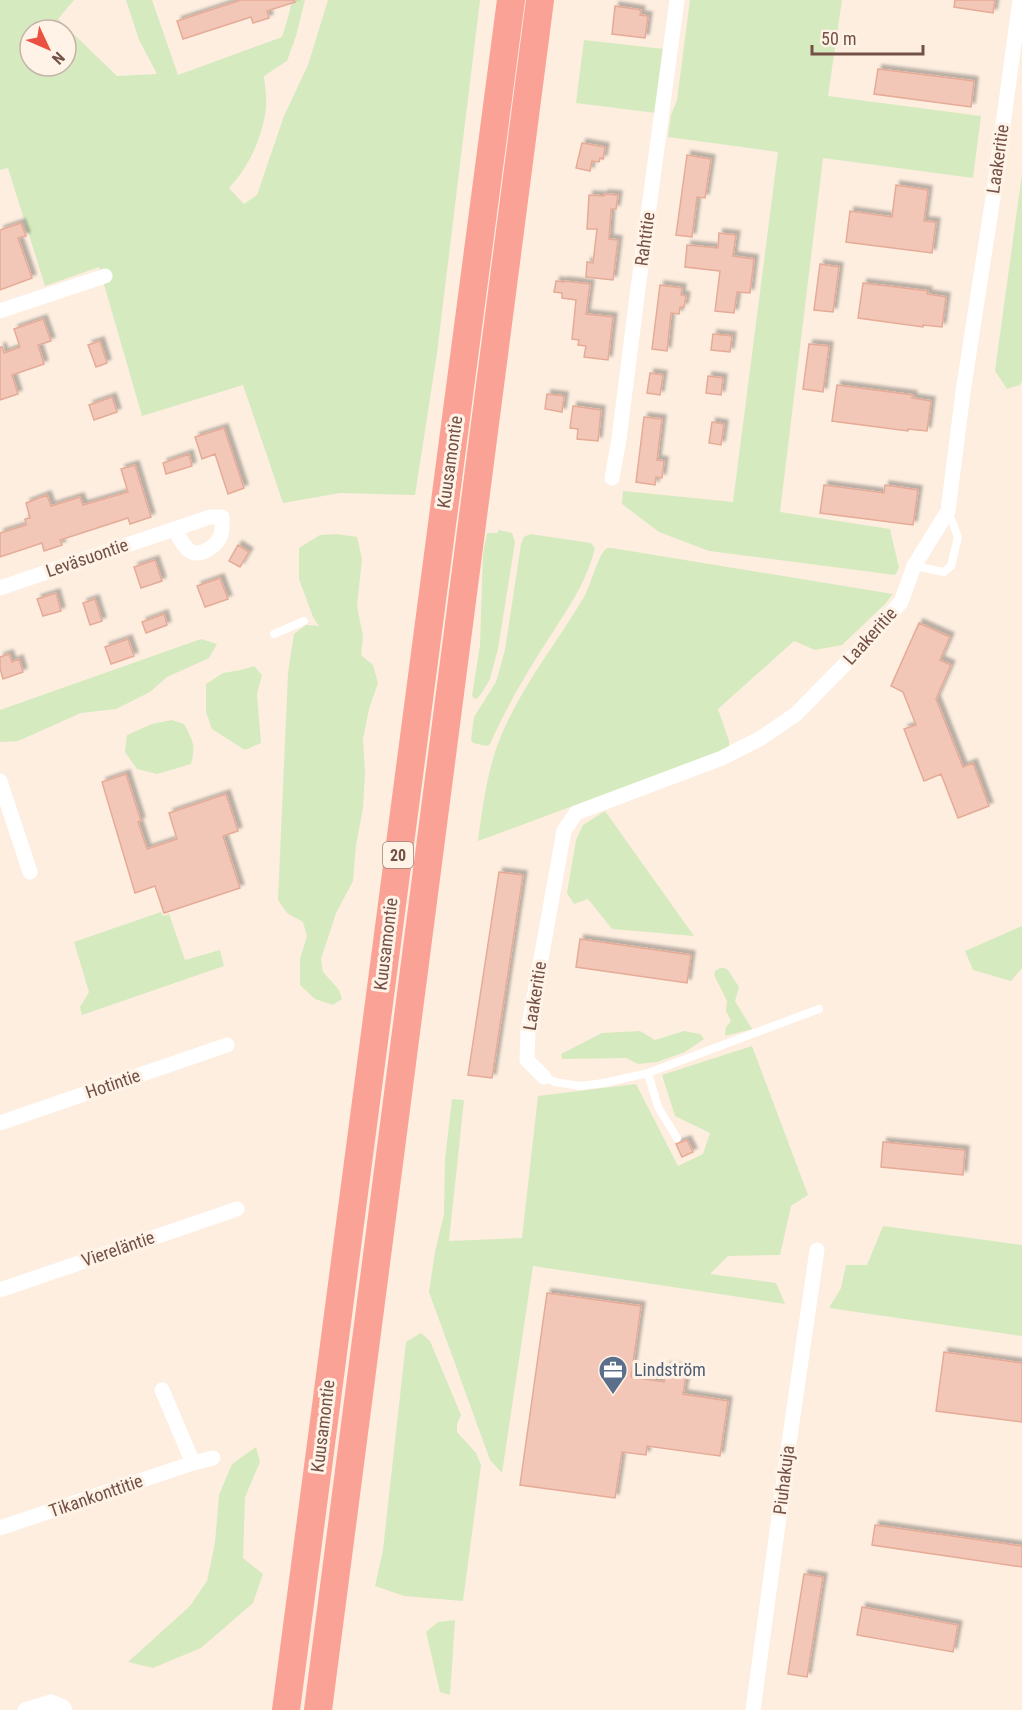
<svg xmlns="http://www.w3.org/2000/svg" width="1022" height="1710" viewBox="0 0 1022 1710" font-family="'Roboto Condensed',sans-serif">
	<defs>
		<filter id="shadow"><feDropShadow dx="4" dy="-4" stdDeviation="1.5" flood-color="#0004"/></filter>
	</defs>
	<rect width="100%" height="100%" fill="#fdeee0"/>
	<path fill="#d6eabf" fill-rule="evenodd" d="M0,0h74l-16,19 59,57 40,-2 -18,-34 -13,-40h26l26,75 104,-38 7,-23 3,-14h13l-9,36 -9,25 -23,15c1,11 3,22 2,33 -4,29 -17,58 -37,79l15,16 13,-9 27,-79 24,-51 20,-65h152l-43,353 -22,142 -75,-2 -57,10 -40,-118 -101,31 -43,-149 -54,19 -37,-118 -8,2zM30,30h36v36h-36z
		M690,0h152l-14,96 153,20 -8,62 -150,-20 -43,354 110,17 9,39 -4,7 -186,-24 -50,-19 -37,-28 1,-13 110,11 45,-350 -110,-15 3,-22 6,-15z
		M584,40l80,9 -8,64 -80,-10z
		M1022,174v207l-2,4 -13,4 -12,-18z
		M499,530l13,3 3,9 -17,107 -8,30 -7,12 -5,7 -3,1 -3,-3 8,-51 3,-91 4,-21h10z
		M337,534l20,3 5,22 -5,47 6,30 -2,19 12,10 5,18 -9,26 -6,30 2,34 -2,35 -7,37 -3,36 -17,32 -15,46 2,13 16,18 3,9 -9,6 -18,-6 -15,-14v-26l7,-23 -4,-14 -16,-9 -9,-13 10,-227 6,-39 12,-9 13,1 -6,-9 -14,-38v-31l21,-13z
		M530,534l61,9 4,5c-10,39 -30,64 -51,98 -20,31 -39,64 -54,98l-3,2 -14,-3 -2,-3 3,-23 22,-35 9,-32 16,-106 3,-7z
		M607,548h5l281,46 -8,10 -43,41 -27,5 -21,-9 -76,68 11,32v7l-251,93c4,-30 8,-60 17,-89 19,-57 59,-104 89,-155 7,-12 14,-43 23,-49z
		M201,639l16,5 -8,14 -42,19 -17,15 -34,17 -35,4 -63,28 -18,1v-32z
		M254,666l8,9 -5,19 4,49 -16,7 -33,-21 -6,-17v-28l17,-11 18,-3z
		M172,720l12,4c9,17 12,21 7,40l-34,10 -20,-5 -12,-17 2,-17 25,-11z
		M605,811l89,125 -82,-7 -24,-30 -14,5 -7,-11 9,-53 7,-15z
		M161,912l2,4 6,-2 16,46 35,-10 4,16 -142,49 -2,-8 9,-15 -15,-50z
		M1022,926v42l-11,13 -38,-11 -8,-19z
		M720,968h4l4,2 11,17 -4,14 17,28 -27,7 1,-9 5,-6 -5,-10 1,-10 -13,-26 1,-4z
		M640,1031l15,9 29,-9 16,3 4,5 -19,13 -28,10 -19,2 -12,-6 -64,1 -1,-5 41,-21z
		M752,1046l56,149 -17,11 -11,49 -52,1 -18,18 66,9 9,21 -252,-38 -31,207 -12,-13 -61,-168 6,-40 9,-38 1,-54 7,-61 12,1 -15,141 73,-3 16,-142 98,-12 42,82 25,-12 7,-21 -35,-17 -13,-41z
		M883,1226l139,19v91l-193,-28 12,-20 5,-23h21z
		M421,1333l9,8 31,74 -4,9v8l19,21 5,12 -18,136 -59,-5 -29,-10 8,-36 23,-208z
		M256,1447l4,15 -15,35 -2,61 20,16 -10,29 -52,45 -48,20 -25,-6 62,-56 17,-25 8,-38 4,-48 13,-31z
		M455,1620l-5,75 -10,-3 -14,-60 12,-10z"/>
	<path fill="#f3c7b7" stroke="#e6ab97" stroke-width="1.5" filter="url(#shadow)" d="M241,0h53l1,2 -28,9 2,7 -16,5 -2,-6 -68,22 -6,-18z
		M955,0h40l-2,13 -39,-6z
		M615,6l26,4 -1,5 8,1 -3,22 -33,-4z
		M878,69l96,12 -3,26 -97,-13z
		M582,143l23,4 -2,12 -3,-1 -1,4 -7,-1 -2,10 -14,-3z
		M687,155l24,4 -6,39 -8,-1 -5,40 -16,-2z
		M896,185l32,5 -4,31 12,1 -4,31 -86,-11 4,-31 42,6z
		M604,194l14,1 -2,14h-5l-2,30 9,1 -5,40 -27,-3 1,-15 6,1 4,-34h-10l2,-34 15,1z
		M21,223l5,13 -8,2 14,40 -32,12v-60z
		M719,233l17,2 -3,21 21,3 -4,34 -13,-1 -3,21 -19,-2 5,-40 -35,-4 2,-22 31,3z
		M820,264l19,3 -6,45 -19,-2z
		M556,281l8,1v-1l26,3 -4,30 27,3 -5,43 -24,-3 2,-11 -8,-1 1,-5 -7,-1 4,-39 -14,-2v-5l-8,-1z
		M863,283l65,8 -1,3 19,3 -4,30 -19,-2v2l-65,-9z
		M660,285l22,3 -1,7 5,1 -2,11h-4l-1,7 -8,-1 -4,38 -15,-2z
		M43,319l8,22 -13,4 6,19 -32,11 6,19 -18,6v-53h2l2,6 16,-6 -6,-18z
		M713,334l19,2 -2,16 -19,-2z
		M100,341l7,22 -11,4 -8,-22z
		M809,344l20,2 -6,46 -20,-3z
		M650,373l13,2 -3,20 -13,-2z
		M708,376l15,2 -2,17 -15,-2z
		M837,385l76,10 -1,3 19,3 -4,30 -19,-2v2l-76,-10z
		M547,394l17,2 -2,16 -17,-3z
		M112,397l5,15 -23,8 -5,-15z
		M573,406l28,4 -3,31 -21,-2 1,-10 -8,-1z
		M644,417l18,2 -5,41 7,1 -2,17 -6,-1 -1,8 -19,-3z
		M712,422l12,2 -3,21 -12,-2z
		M224,428l20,60 -16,6 -13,-40 -13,5 -7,-22z
		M189,454l3,12 -26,8 -3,-11z
		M135,465l16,52 -21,7 -2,-6 -68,22 2,5 -18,6 -2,-8 -42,14v-24l26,-8 -1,-6 5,-1 -4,-15 21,-8 4,11 29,-9 3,8 45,-13 -7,-23z
		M824,485l60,8 1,-8 33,5 -5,35 -93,-12z
		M238,545l11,7 -9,15 -11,-6z
		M155,560l7,21 -21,7 -7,-21z
		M220,578l8,21 -23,8 -8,-21z
		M56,593l5,18 -18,5 -6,-17z
		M95,599l7,22 -12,4 -7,-22z
		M164,614l3,11 -21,8 -4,-11z
		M919,623l31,14 -10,23 11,5 -15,34 27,68 10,-4 16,43 -31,12 -17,-44 -17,7 -20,-52 12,-4 -13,-33 -12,-6z
		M128,639l6,17 -23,8 -6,-17z
		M9,654l3,8 7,-3 4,13 -20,7 -3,-11v-11z
		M126,774l15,47 -3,1 9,27 30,-10 -8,-26 57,-19 12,37 -15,5 17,52 -76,25 -9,-27 -20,7 -33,-111z
		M499,872l24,3 -31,203 -24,-3z
		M580,939l111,16 -4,28 -111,-16z
		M687,1140l6,12 -11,5 -6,-13z
		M883,1142l82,8 -2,25 -82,-8z
		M547,1293l94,13 -10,71 33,5 2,-16 21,3 -4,25 45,7 -8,55 -73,-10 -1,9 -24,-3 -7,46 -95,-13z
		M944,1352l78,11v59l-86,-11z
		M875,1525l147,21v21l-150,-22z
		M804,1574l19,3 -16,100 -19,-3z
		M862,1607l96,18 -5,27 -96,-17z"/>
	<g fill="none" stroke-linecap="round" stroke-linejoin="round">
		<path stroke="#fff" stroke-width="8" d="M914,566l30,6 7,-6 7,-29 -10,-26
			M274,634l30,-13
			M648,1073l10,34 19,31
			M544,1077l11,5 25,4 24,-3 44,-10 171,-64"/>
		<path stroke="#fff" stroke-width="15" d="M0,311l105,-35
			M612,478l7,-39 18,-143 40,-296
			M0,588l210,-71h12c0,7 1,14 -2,20 -4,9 -18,19 -28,15 -8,-3 -13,-16 -18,-23
			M0,781l30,91
			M544,1077l-17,-17 1,-29 36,-200 12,-18 146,-55 39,-20 35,-24 64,-65 41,-47 13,-36 34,-55 15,-119 31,-201 26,-191
			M0,1123l227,-78
			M0,1290l237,-81
			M162,1390l31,73
			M0,1528l193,-65 20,-5
			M25,1710l26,-8 12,5 2,3
			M753,1710l35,-260 29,-200"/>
		<path stroke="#faa295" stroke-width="28" d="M286,1710l225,-1710
			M318,1710l222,-1710"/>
	</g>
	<defs>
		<g id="office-pin" transform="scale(1.5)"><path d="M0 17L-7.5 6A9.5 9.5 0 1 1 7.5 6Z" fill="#5c6f8a" stroke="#fff3e7"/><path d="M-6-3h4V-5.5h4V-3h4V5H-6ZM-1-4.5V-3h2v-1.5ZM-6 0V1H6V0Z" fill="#fff"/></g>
	</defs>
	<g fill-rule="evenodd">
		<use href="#office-pin" x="613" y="1370"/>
	</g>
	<g text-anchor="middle" stroke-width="6" stroke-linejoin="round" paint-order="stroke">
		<rect fill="#fff3e7" stroke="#9e8277" stroke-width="1.5" x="383" y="842" width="30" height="26" rx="4.5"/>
		<g font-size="16" font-weight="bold" fill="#745147">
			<text x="398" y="861">20</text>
		</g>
		<g font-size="18" fill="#745147" stroke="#fff3e7">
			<text transform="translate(998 159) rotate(-82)" y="6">Laakeritie</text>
			<text transform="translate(645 239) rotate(-82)" y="6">Rahtitie</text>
			<text transform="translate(450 462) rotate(-82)" y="6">Kuusamontie</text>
			<text transform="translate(87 558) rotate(-19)" y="6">Leväsuontie</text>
			<text transform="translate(870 636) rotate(-48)" y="6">Laakeritie</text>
			<text transform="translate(386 944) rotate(-83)" y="6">Kuusamontie</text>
			<text transform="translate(535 996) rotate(-81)" y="6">Laakeritie</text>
			<text transform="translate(113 1084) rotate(-19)" y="6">Hotintie</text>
			<text transform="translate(118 1249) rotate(-19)" y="6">Viereläntie</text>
			<text transform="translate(323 1426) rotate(-83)" y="6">Kuusamontie</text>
			<text transform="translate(784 1480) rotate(-83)" y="6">Piuhakuja</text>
			<text transform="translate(96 1496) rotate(-19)" y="6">Tikankonttitie</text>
		</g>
		<g font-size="18" fill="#4e5e75" stroke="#fff3e7" text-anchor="start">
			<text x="634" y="1376">Lindström</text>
		</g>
	</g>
	<g transform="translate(48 48) rotate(134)"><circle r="28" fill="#fff3e7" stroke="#c7b2a7" stroke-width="1.5"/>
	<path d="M0-4.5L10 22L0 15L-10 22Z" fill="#eb5141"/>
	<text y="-9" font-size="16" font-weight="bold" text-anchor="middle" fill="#745147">N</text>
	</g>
	<path d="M812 45v9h111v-9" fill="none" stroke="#745147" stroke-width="3"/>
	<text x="821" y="45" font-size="18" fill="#745147" stroke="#fff3e7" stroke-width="4.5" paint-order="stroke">50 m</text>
</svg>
